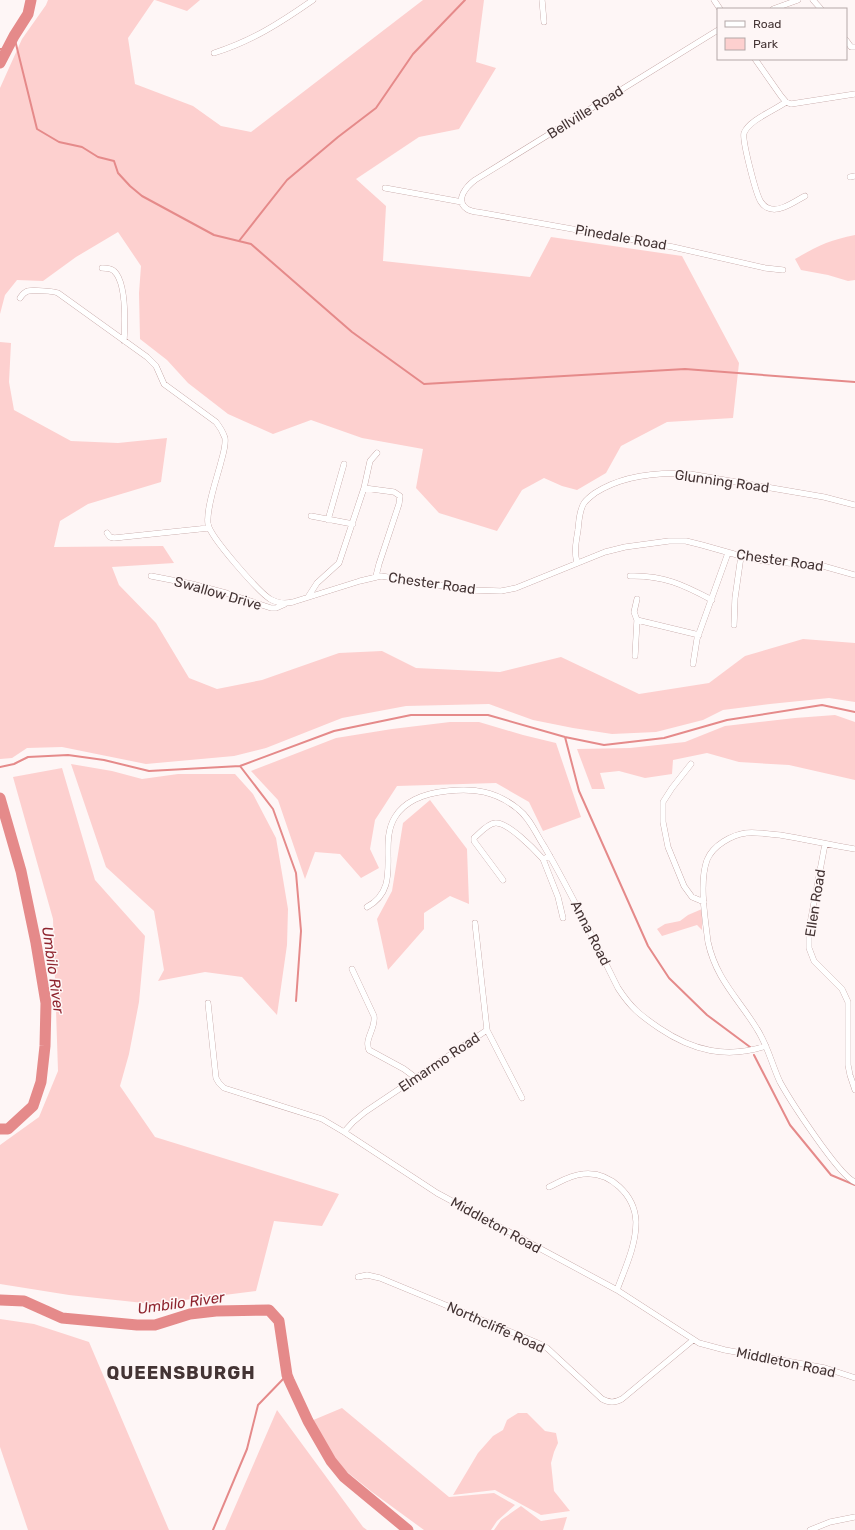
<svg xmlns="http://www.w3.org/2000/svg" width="855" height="1530" viewBox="0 0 855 1530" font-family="Rubik,sans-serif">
	<rect width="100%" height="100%" fill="#fef6f6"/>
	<path fill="#fdd0cf" d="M48,0h106l-26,38 7,46 58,22 28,20 30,6 172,-132h61l-8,62 20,6 -37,61 -40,8 -63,42 30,27 -3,55 147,16 21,-40 131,19 57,107 -6,55 -66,4 -46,24 -15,27 -29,17 -15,-4 -18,-8 -22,12 -25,41 -58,-18 -23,-25 7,-39 -61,-11 -51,-18 -38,14 -45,-20 -40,-31 -21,-23 -27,-21 -1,-46 2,-27 -23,-34 -42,25 -33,24 -26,-1 -12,15 -5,19v-226l22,-49 24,-34z
		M155,0h45l-13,11z
		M855,235v45l-7,1 -20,-6 -27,-5 -6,-11c22,-13 35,-19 60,-24z
		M0,342l11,1 -2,39 5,28 57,31 47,2 49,-5 -6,44 -73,22 -28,17 -6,26 109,-1 11,17 -62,4 7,18 37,38 33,55 28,11 45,-9 77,-27 43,-2 34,17 84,4 61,-15 78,37 70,-11 36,-27 58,-17 52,4v59l-26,-4 -59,6 -47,6 -20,10 -47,12 -44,2 -39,-6 -40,-8 -44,-16 -83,2 -64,12 -76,30 -32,8 -88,8 -84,-17 -35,1 -15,10 -12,1z
		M835,715l20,7v58l-66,-15 -50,-3 -32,-9 -34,7 -1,14 -27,4 -26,-7 -19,2 5,16h-13l-15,-40 53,-1 55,-6 40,-16 70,-8z
		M450,722h29l44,13 33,8 25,74 -38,14 -14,-29 -33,-19 -99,3 -22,34 -5,29 9,19 -18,10 -21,-24 -25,-2 -10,27 -27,-79 -27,-29 85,-33 56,-9z
		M71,764l41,7 30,8 36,-5h57l18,20 23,44 7,41 5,30 -1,36 -10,70 -35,-38 -37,-5 -47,9 6,-11 -10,-59 -48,-44z
		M62,768l33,112 50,56 -6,66 -10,52 -9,32 35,51 184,57 -17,32 -48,-5 -18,70 -103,13 -84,-9 -69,-11v-139l39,-28 19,-46 -5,-152 -40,-142z
		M430,800l37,49 2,55 -19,-8 -26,17v16l-36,41 -11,-51 15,-28 11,-68z
		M702,909v21l-5,-5 -35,11 -5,-7 8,-5 15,-3 8,-6z
		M0,1319l34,5 55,18 80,188h-141l-28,-83z
		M342,1408l107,89 45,-4 21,12 -18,16 -6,9h-67l-52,-38 -31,-25 -30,-46z
		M277,1410l86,117 4,3h-142z
		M518,1413h9l18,18 11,2 2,10 -4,9 -3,11 3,28 16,20 -29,4 -46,-25 -42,5 25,-42 15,-17 10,-6 4,-10z
		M521,1506l20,15 26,-4 -4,13h-69l7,-10z"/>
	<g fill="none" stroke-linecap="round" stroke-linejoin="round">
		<path stroke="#e58a8a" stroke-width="2" d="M14,36l23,93 22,13 23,5 16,10 16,4 4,12 12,13 12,10 72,39 37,9 101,88 72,52 261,-15 170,13
			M0,49h8
			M239,241l48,-61 51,-43 38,-29 37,-54 52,-54
			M565,737l14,54 69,155 21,32 38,37 43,32
			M240,766l33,43 23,64 5,58 -5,70
			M0,767l14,-3 14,-7 40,-2 36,5 45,11 91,-5 94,-35 77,-16h77l77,22 39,8 60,-7 63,-18 95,-15 33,7
			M754,1055l36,70 41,50 24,10
			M213,1530l34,-81 11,-44 29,-30"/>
		<path stroke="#e58a8a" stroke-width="11" d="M0,63l14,-27 14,-22 3,-14
			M0,798l21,73 15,72 10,60 -1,43 -4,36 -8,24 -25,23h-8
			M0,1300l24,1 38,17 75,7h18l35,-11 26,-3 53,-1 10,11 8,54 2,5 19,41 23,40 13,16 64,53"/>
		<g stroke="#b69190" stroke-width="6">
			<path id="street" d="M542,0l2,22
				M714,0l6,9
				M813,0l8,9
				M773,9l25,-9
				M718,30l-243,150c-8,6 -21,20 -8,29 4,3 11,3 16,4l190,34 92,21 18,2
				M846,40l5,7h4
				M214,53c38,-12 66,-30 99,-53
				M755,59l26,37 5,6 5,2 64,-10
				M786,102c-11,8 -37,18 -42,31 -2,7 12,62 17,69 2,3 4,5 7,6 12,5 27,-7 37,-12
				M850,177l5,-1
				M385,188l77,14
				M102,268c4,0 9,0 12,3 13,12 11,53 10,70
				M20,298c2,-3 4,-6 8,-7 4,-1 26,0 30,2l89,64 9,9 8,18 52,38c4,5 7,10 9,16 1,8 -2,16 -4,24 -4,16 -15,46 -13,62 2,13 50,67 62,75 7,4 15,5 23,3l67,-21 21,-5 88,14 32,1 15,-3 89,-36 20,-5 44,-6h17l16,4 39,11 23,5 59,5 32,9
				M364,488l6,-27 7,-8
				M311,516l42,8
				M328,520l16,-56
				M107,533l3,4 4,1 95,-10
				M577,563c-3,-12 -1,-21 1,-33 1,-9 1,-19 6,-27 3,-4 7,-7 11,-10 28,-18 63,-21 95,-19l134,23 31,8
				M151,576l41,8 34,9 45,15h5l9,-4
				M630,576c33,-1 54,9 82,24
				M308,597l9,-14 22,-20 25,-75 30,4 6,4 -1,8 -20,60 -3,12
				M637,620l62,15
				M734,625l1,-27 6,-42
				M635,656l2,-36 -3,-8 3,-13
				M693,664l4,-25 31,-86
				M691,764l-19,24 -9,14v20l5,25 16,39 8,11 12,5
				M825,844l-16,85v19l5,13 28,28 6,13v63l2,10 5,15
				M855,849c-25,-4 -50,-10 -75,-14 -11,-1 -22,-3 -34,-2 -14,2 -33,12 -39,27 -8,22 -2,58 1,82 8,37 30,56 49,87 11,17 15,36 23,53 10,18 59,94 75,100
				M543,859l15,38 5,21
				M503,880l-29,-39v-3c6,-5 13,-14 21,-15 12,-2 40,27 48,36l7,-3
				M367,907c37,-20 10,-61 28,-90 11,-18 33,-24 52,-26 27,-3 49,0 71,18 12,9 18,25 26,37 27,46 50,94 74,142 13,20 22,27 41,40 34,23 68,31 107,18
				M352,969l22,47c2,13 -10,22 -5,34l35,19 12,9
				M208,1003l8,75 3,5 5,5 98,31 22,13 93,61 180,97 82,53 26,7 100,18 30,10
				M487,1030l35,68
				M344,1132l9,-10 12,-10 122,-82 -12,-107
				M549,1187c11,-5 21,-12 34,-13 27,-3 52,21 53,48 0,24 -11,46 -19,68
				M358,1277l9,-2 13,3 160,66 7,4 55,51c8,4 12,4 20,0l71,-59
				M810,1530l20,-8 25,-5"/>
		</g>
		<use href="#street" stroke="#fff" stroke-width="5.5"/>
	</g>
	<g text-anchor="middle" stroke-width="3" stroke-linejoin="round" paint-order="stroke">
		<g font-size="14" fill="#443434" stroke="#fef6f6">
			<text transform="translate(585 112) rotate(-32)" y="5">Bellville Road</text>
			<text transform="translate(621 237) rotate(10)" y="5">Pinedale Road</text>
			<text transform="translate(722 481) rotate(8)" y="5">Glunning Road</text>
			<text transform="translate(780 560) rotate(8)" y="5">Chester Road</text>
			<text transform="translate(432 583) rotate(8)" y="5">Chester Road</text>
			<text transform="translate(218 593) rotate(16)" y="5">Swallow Drive</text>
			<text transform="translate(815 903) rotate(-81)" y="5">Ellen Road</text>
			<text transform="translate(591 933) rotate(63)" y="5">Anna Road</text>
			<text transform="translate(439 1062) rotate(-34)" y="5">Elmarmo Road</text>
			<text transform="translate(496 1225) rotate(29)" y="5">Middleton Road</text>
			<text transform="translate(496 1327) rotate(24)" y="5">Northcliffe Road</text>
			<text transform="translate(786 1362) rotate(12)" y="5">Middleton Road</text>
		</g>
		<g font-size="15" font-style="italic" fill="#8f252f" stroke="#fef6f6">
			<text transform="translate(53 970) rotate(82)" y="5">Umbilo River</text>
			<text transform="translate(181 1303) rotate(-8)" y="5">Umbilo River</text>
		</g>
		<g font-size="18" font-weight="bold" letter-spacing="1" fill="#443434" stroke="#fef6f6">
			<text x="181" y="1379">QUEENSBURGH</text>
		</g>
	</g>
	<rect x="717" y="8" width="130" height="52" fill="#fef6f6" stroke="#b4a8a8"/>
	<rect x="725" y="21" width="20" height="6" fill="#ffffff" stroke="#b4a8a8"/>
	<text x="753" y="28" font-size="12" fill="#443434">Road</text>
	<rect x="725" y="38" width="20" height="12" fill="#fdd0cf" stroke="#b4a8a8"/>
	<text x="753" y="48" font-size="12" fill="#443434">Park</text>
</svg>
